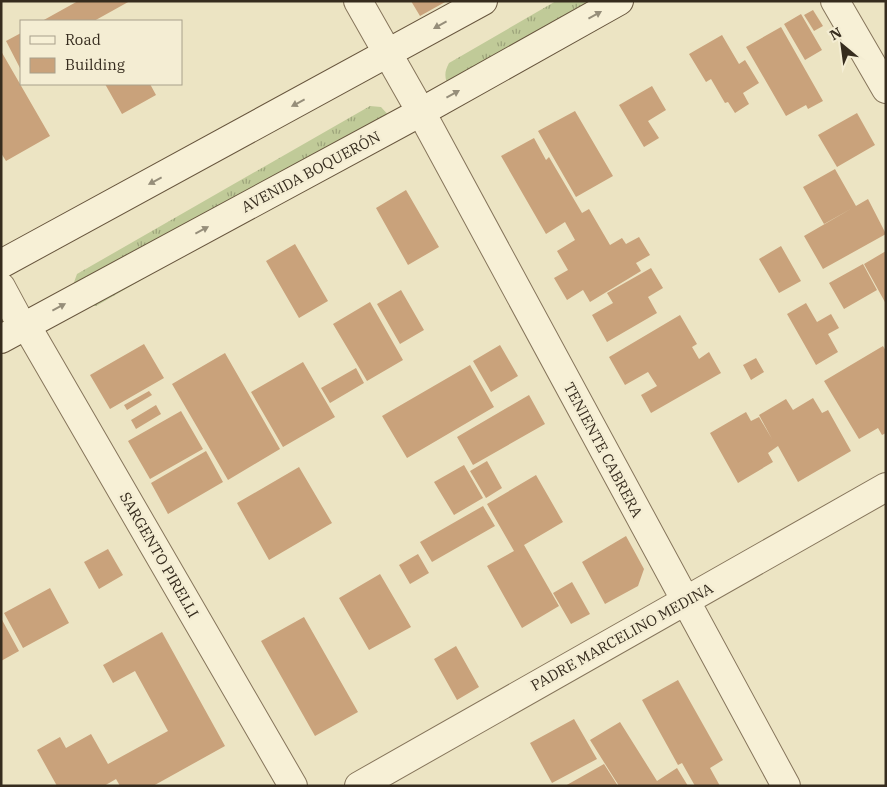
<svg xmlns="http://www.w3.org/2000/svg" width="887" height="787" viewBox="0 0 887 787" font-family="'IBM Plex Serif',serif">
	<defs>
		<pattern id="grass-tufts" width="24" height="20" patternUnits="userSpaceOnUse" patternTransform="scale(1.25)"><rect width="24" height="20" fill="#c0ca98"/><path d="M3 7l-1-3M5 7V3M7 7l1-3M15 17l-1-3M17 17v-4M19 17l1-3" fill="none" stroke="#9da47b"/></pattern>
	</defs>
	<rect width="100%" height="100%" fill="#ece4c3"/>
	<path fill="url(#grass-tufts)" d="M556,1h73l-179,88c-6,-10 -6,-17 -1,-26z
		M370,106l11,1 11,12 -4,19 -292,168h-6l-17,-21 4,-11z"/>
	<path fill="#c9a27b" d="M78,1h52l-36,20h-52z
		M411,1h36l-27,15z
		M813,10l10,16 -9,5 -10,-16z
		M801,14l21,36 -17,10 -21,-36z
		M781,27l42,74 -15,8 -2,-4 -20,11 -40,-69z
		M21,33v37l-15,-29z
		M722,35l17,29 6,-4 14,23 -16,10 6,11 -14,9 -7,-11 -3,1 -14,-24 -5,3 -17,-28z
		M1,51l49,85 -44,25 -5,-8z
		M105,84h45l6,11 -34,19z
		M652,86l14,24 -18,11 11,17 -15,9 -25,-42z
		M575,111l38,65 -37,21 -38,-66z
		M857,113l18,32 -38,22 -19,-32z
		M534,138l12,22 3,-3 33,56 7,-4 21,36 12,-7 4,6 13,-7 11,18 -14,8 5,8 -51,31 -7,-12 -16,10 -13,-22 14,-8 -11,-19 18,-11 -10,-18 -19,12 -45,-78z
		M835,169l21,37 -32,18 -21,-37z
		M406,190l33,57 -31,18 -32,-57z
		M868,199l18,35 -63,35 -19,-33z
		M295,244l33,57 -29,17 -33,-57z
		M781,246l20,35 -22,12 -20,-34z
		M886,251v53l-22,-40z
		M863,264l14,26 -33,19 -15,-26z
		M651,268l12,20 -15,9 9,16 -50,29 -15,-27 21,-12 -6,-10z
		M401,290l23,40 -24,14 -23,-40z
		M370,302l33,58 -36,21 -34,-57z
		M806,303l11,19 14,-8 8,14 -11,6 10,18 -22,13 -29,-51z
		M680,315l17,29 -5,3 7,12 10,-7 12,21 -70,40 -10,-18 16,-9 -9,-14 -23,13 -16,-28z
		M144,344l20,34 -54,31 -20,-34z
		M500,345l18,31 -27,16 -18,-31z
		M883,346l3,5v82l-4,2 -4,-7 -19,11 -35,-58z
		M225,353l55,96 -52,31 -56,-96z
		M756,358l8,14 -13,8 -8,-15z
		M303,362l32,55 -52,30 -32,-55z
		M470,365l24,42 -87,51 -25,-42z
		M356,368l8,15 -34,20 -9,-15z
		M149,391l3,4 -25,15 -3,-5z
		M529,395l16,29 -72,41 -16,-28z
		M813,398l9,15 6,-3 23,41 -53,31 -20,-36 -10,7 5,9 -35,21 -28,-50 36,-21 5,9 8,-4 13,22 -13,-24 27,-16 7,11z
		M156,405l5,9 -25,15 -5,-9z
		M181,411l22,38 -53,30 -22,-38z
		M206,451l17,31 -55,32 -17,-31z
		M487,461l15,27 -16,10 -16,-27z
		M464,465l19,33 -29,17 -20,-33z
		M299,467l33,56 -63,37 -32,-57z
		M536,475l27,47 -39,23 35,61 -37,22 -35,-62 27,-15 -27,-47z
		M483,506l12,20 -63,36 -12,-20z
		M626,536l18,33 -6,17 -33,18 -23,-42z
		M108,549l15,26 -24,14 -15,-27z
		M418,554l11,19 -19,11 -11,-19z
		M380,574l31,53 -42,23 -30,-52z
		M572,582l18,32 -19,10 -18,-31z
		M50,588l19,35 -46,25 -19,-35z
		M304,617l54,95 -43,24 -54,-95z
		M1,618l18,33 -18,10z
		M162,632l63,114 -72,40h-33l-4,-7 -12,7h-47l-20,-36 23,-13 6,11 25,-14 17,30 60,-33 -33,-60 -22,12 -10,-18z
		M456,646l23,41 -22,13 -23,-41z
		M678,680l45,80 -13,8 10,18h-25l-13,-23 -4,2 -36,-65z
		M574,719l23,40 -45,24 -22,-40z
		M620,722l37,59 20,-13 11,18h-69l-29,-46z
		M604,764l14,22h-53z"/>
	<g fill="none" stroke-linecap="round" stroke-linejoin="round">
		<g stroke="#86755b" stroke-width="30">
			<path id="street" d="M358,1l63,111 365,674
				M835,1l51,88
				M1,287l21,39 4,-1 267,461
				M359,786l527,-299"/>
		</g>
		<g stroke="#68563e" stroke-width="30">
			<path id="secondary" d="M1,264l482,-263
				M1,339l420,-227 198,-111"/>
		</g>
		<use href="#street" stroke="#f7f0d6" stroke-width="28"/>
		<use href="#secondary" stroke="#f7f0d6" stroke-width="28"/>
	</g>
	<defs><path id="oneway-solid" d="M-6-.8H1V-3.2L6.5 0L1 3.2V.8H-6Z" transform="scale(1.25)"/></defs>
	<g fill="#968e7a">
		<use href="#oneway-solid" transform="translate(595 15) rotate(-29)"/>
		<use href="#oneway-solid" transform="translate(440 25) rotate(151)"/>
		<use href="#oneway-solid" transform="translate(453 94) rotate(-29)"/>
		<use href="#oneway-solid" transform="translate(298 103) rotate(152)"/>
		<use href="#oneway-solid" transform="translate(155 181) rotate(152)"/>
		<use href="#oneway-solid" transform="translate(202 230) rotate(-28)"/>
		<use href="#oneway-solid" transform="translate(59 307) rotate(-28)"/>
	</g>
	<g text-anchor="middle" stroke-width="5" stroke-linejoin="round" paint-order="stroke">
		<g font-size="15" fill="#362c1e" stroke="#f4edd3">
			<text transform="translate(311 172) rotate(-28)" y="5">AVENIDA BOQUERÓN</text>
			<text transform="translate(603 450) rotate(62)" y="5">TENIENTE CABRERA</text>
			<text transform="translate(159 555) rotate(60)" y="5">SARGENTO PIRELLI</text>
			<text transform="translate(622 637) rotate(-29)" y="5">PADRE MARCELINO MEDINA</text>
		</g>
	</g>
	<rect width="887" height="787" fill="none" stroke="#362c1e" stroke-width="5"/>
	<rect x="20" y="20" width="162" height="65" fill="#f4edd3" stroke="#a8a08b"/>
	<rect x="30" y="36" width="25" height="8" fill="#f7f0d6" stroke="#a8a08b"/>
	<text x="65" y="45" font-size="15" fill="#362c1e">Road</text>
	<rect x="30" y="58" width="25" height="15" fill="#c9a27b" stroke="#a8a08b"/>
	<text x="65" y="70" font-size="15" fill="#362c1e">Building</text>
	<g transform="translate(842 45) rotate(331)" stroke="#f4edd3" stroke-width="4" paint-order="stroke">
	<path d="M0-4L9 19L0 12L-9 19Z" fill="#362c1e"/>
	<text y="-8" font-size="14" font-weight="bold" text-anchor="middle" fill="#362c1e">N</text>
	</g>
</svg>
